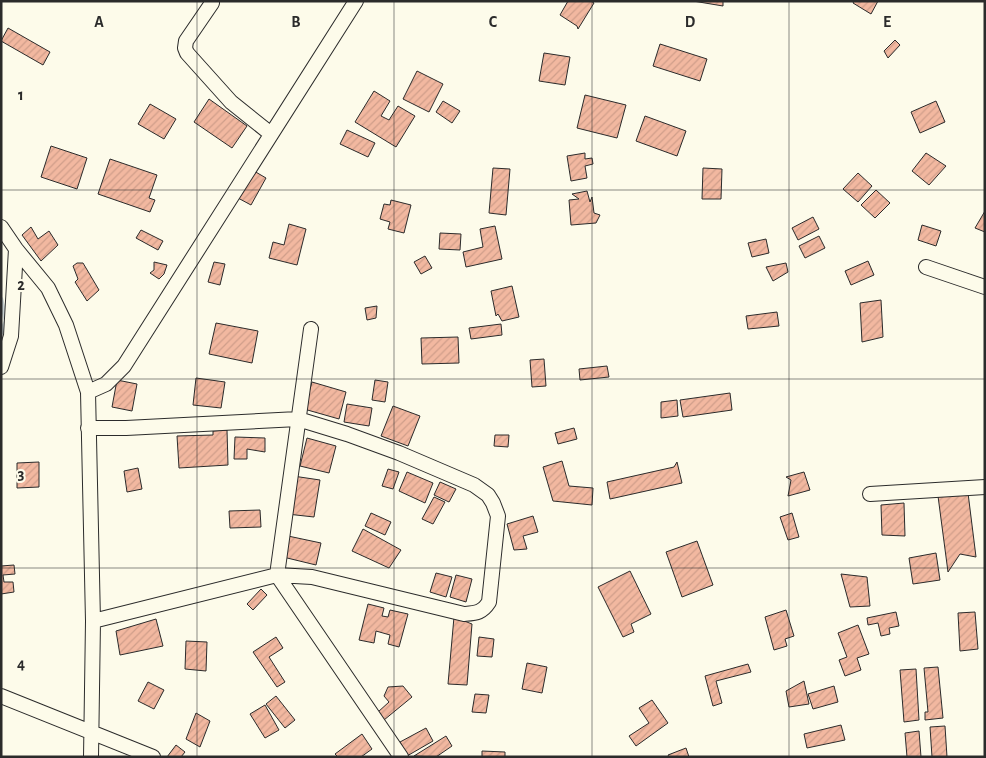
<svg xmlns="http://www.w3.org/2000/svg" width="986" height="758" viewBox="0 0 986 758" font-family="'Alegreya Sans',sans-serif">
	<defs>
		<pattern id="building-hatch" width="6" height="6" patternUnits="userSpaceOnUse" patternTransform="scale(1.25)"><rect width="6" height="6" fill="#f2b8a0"/><path d="M-1 1l2-2M0 6l6-6M5 7l2-2" fill="none" stroke="#d09e8a"/></pattern>
	</defs>
	<rect width="100%" height="100%" fill="#fdfbea"/>
	<g fill="none" stroke-linecap="round" stroke-linejoin="round">
		<path stroke="#c7d0d0" stroke-width="4.5" d="M1,299l5,22 -5,12"/>
	</g>
	<path fill="url(#building-hatch)" stroke="#2b2b2b" d="M568,1h23l3,2 -16,26 -1,-3 -17,-11z
		M693,1h30v5z
		M854,1h24l-7,13 -18,-11z
		M8,28l42,24 -7,13 -42,-24z
		M895,40l5,5 -12,13 -4,-7z
		M660,44l47,15 -7,22 -47,-15z
		M544,53l26,4 -5,28 -26,-4z
		M417,71l26,13 -14,28 -26,-13z
		M374,91l16,10 -9,15 8,4 9,-14 17,10 -19,31 -41,-25z
		M585,95l41,10 -9,33 -40,-10z
		M209,99l38,27 -15,22 -38,-26z
		M443,101l17,10 -8,12 -16,-11z
		M936,101l9,21 -25,11 -9,-21z
		M150,104l26,15 -12,20 -26,-15z
		M645,116l41,15 -9,25 -41,-15z
		M347,130l28,13 -7,14 -28,-13z
		M51,146l36,12 -10,31 -36,-12z
		M585,153v6l7,-1 1,6 -8,2 2,12 -16,3 -4,-25z
		M926,153l20,13 -17,19 -17,-14z
		M110,159l47,16 -8,23 6,2 -5,12 -52,-18z
		M493,168l17,1 -4,46 -17,-2z
		M703,168l19,1 -1,30h-19z
		M254,171l12,7 -15,27 -13,-7z
		M858,173l14,13 -14,16 -15,-13z
		M876,190l14,13 -15,15 -14,-13z
		M587,191l3,11 2,-5 2,16 6,2 -4,8 -25,2 -2,-25 10,-1 -7,-5z
		M391,200l20,5 -7,28 -16,-4 2,-7 -10,-3 4,-15 6,1z
		M985,211v21l-10,-4z
		M813,217l6,12 -21,11 -6,-12z
		M289,224l17,5 -9,36 -28,-7 4,-16 11,3z
		M922,225l19,6 -5,15 -18,-6z
		M495,226l7,33 -36,8 -3,-15 20,-5 -3,-18z
		M31,227l7,12 11,-8 9,14 -17,16 -19,-26z
		M141,230l22,11 -5,9 -22,-12z
		M440,233l21,1 -1,16 -21,-1z
		M819,236l6,12 -20,10 -6,-12z
		M766,239l3,14 -17,4 -4,-14z
		M425,256l7,12 -11,6 -7,-12z
		M868,261l6,14 -23,10 -6,-14z
		M154,262l13,3 -3,9 -5,5 -9,-6 4,-3z
		M214,262l11,2 -5,21 -12,-3z
		M77,263h6l16,27 -12,11 -12,-19 3,-3 -5,-13z
		M786,263l2,9 -15,9 -7,-14z
		M512,286l7,31 -17,4 -4,-7 -2,2 -5,-25z
		M881,300l2,37 -21,5 -2,-39z
		M377,306l-1,12 -9,2 -2,-12z
		M777,312l2,14 -31,3 -2,-13z
		M216,323l42,8 -6,32 -43,-9z
		M501,324l1,11 -31,4 -2,-11z
		M458,337l1,26 -37,1 -1,-26z
		M544,359l2,27 -14,1 -2,-27z
		M607,366l2,11 -29,3 -1,-11z
		M196,378l29,4 -4,26 -28,-3z
		M117,380l20,4 -5,27 -20,-4z
		M375,380l13,2 -3,20 -13,-2z
		M312,382l34,10 -7,27 -35,-10z
		M730,393l2,17 -49,7 -3,-17z
		M677,400l1,16 -17,2v-16z
		M347,404l25,4 -3,18 -25,-4z
		M393,406l27,10 -12,30 -27,-10z
		M574,428l3,11 -19,5 -3,-11z
		M227,430l1,35 -49,3 -2,-32 36,-1v-4z
		M495,435h14l-1,12 -14,-1z
		M235,437l30,1v14l-18,-3v10h-13z
		M307,438l29,8 -7,27 -29,-7z
		M562,461l7,25 24,2 -1,17 -39,-4 -10,-34z
		M39,462v25l-22,1v-25z
		M677,462l5,21 -72,16 -3,-17 67,-15z
		M138,468l4,21 -15,3 -3,-21z
		M388,469l11,3 -6,17 -11,-3z
		M407,472l26,11 -8,20 -26,-12z
		M804,472l6,18 -22,6 3,-16 -5,-3z
		M293,476l27,4 -6,37 -27,-3z
		M440,482l16,7 -7,13 -15,-7z
		M968,493l8,64 -16,-3 -12,18 -10,-76z
		M434,497l11,5 -12,22 -11,-5z
		M904,503l1,33 -23,-1 -1,-30z
		M260,510l1,17 -31,1 -1,-17z
		M371,513l20,9 -6,13 -20,-9z
		M792,513l7,24 -11,3 -8,-23z
		M533,516l5,16 -15,4 4,13 -13,1 -7,-26z
		M363,529l38,21 -12,18 -37,-17z
		M288,536l33,7 -5,22 -33,-8z
		M697,541l16,44 -31,12 -16,-45z
		M936,553l4,27 -27,4 -4,-26z
		M14,565l1,9 -12,1 1,7h9l1,10 -13,2v-28z
		M630,571l21,43 -20,10 3,8 -11,5 -25,-50z
		M436,573l16,4 -6,20 -16,-5z
		M841,574l26,3 3,29 -20,1z
		M456,575l16,4 -6,23 -16,-5z
		M261,589l6,6 -14,15 -6,-6z
		M368,604l16,4 -2,8 6,1 2,-7 18,4 -9,33 -11,-3 2,-9 -14,-4 -2,12 -15,-3z
		M786,610l8,26 -9,3 2,7 -13,4 -9,-33z
		M896,612l3,14 -10,2 1,6 -9,2 -3,-13 -10,2 -1,-7z
		M975,612l3,37 -18,2 -2,-38z
		M454,617l18,7 -5,61 -19,-1z
		M156,619l7,27 -43,9 -4,-24z
		M858,625l11,29 -12,4 4,12 -16,6 -6,-16 8,-3 -9,-24z
		M276,637l7,11 -14,9 16,25 -8,5 -24,-35z
		M479,637l15,2 -2,18 -15,-1z
		M186,641l21,1 -1,29 -21,-2z
		M527,663l20,4 -5,26 -20,-4z
		M748,664l3,8 -35,9 6,22 -9,3 -8,-30z
		M938,667l5,51 -18,2v-8h3l-4,-44z
		M916,669l3,51 -15,2 -4,-52z
		M804,681l5,23 -20,3 -3,-16z
		M148,682l16,8 -10,19 -16,-8z
		M403,686l9,11 -28,23 -6,-8 11,-10 -5,-6 4,-9z
		M834,686l4,16 -25,7 -5,-15z
		M475,694l14,1 -3,18 -14,-1z
		M276,696l19,24 -10,8 -19,-24z
		M652,700l16,23 -32,23 -7,-10 20,-13 -10,-15z
		M265,705l14,25 -14,8 -15,-24z
		M196,713l14,8 -10,26 -14,-8z
		M841,725l4,15 -38,8 -3,-14z
		M945,726l2,31h-15l-2,-30z
		M426,728l7,13 -26,15 -7,-14z
		M919,731l2,26h-14l-2,-24z
		M362,734l10,15 -11,8h-23l-3,-3z
		M446,736l6,10 -16,11 -22,-1z
		M176,745l9,7 -4,5h-14z
		M686,748l3,9h-20l-1,-2z
		M482,751l23,1v5h-23z"/>
	<g fill="none" stroke-linecap="round" stroke-linejoin="round">
		<g stroke="#2b2b2b" stroke-width="16">
			<path id="minor" d="M212,3l-26,38 -1,7 2,5 44,49 40,32
				M1,227l15,22 32,39 18,37 22,67 5,229 -2,136
				M926,267l59,20
				M311,329l-34,246 124,182
				M1,367l10,-31 5,-87
				M88,392l18,-8 18,-18 232,-365
				M88,428h38l172,-9 49,15 52,19 75,32 14,10 5,8 5,13 -9,86c-7,11 -13,11 -25,12l-152,-37 -35,-2 -184,46
				M870,494l115,-7
				M1,696l152,61"/>
		</g>
		<use href="#minor" stroke="#fdfbea" stroke-width="14"/>
	</g>
	<path fill="none" stroke="#2b2b2b" stroke-width="1" stroke-opacity="0.55" d="M197,1v756M394,1v756M592,1v756M789,1v756M1,190h984M1,379h984M1,568h984"/>
	<g font-size="16" text-anchor="middle" font-weight="bold" fill="#2b2b2b" stroke="#fdfbea" stroke-width="4" stroke-linejoin="round" paint-order="stroke">
		<text x="99" y="27">A</text>
		<text x="296" y="27">B</text>
		<text x="493" y="27">C</text>
		<text x="690" y="27">D</text>
		<text x="887" y="27">E</text>
		<text x="21" y="100">1</text>
		<text x="21" y="290">2</text>
		<text x="21" y="479">3</text>
		<text x="21" y="669">4</text>
	</g>
	<rect width="986" height="758" fill="none" stroke="#2b2b2b" stroke-width="5"/>
</svg>
